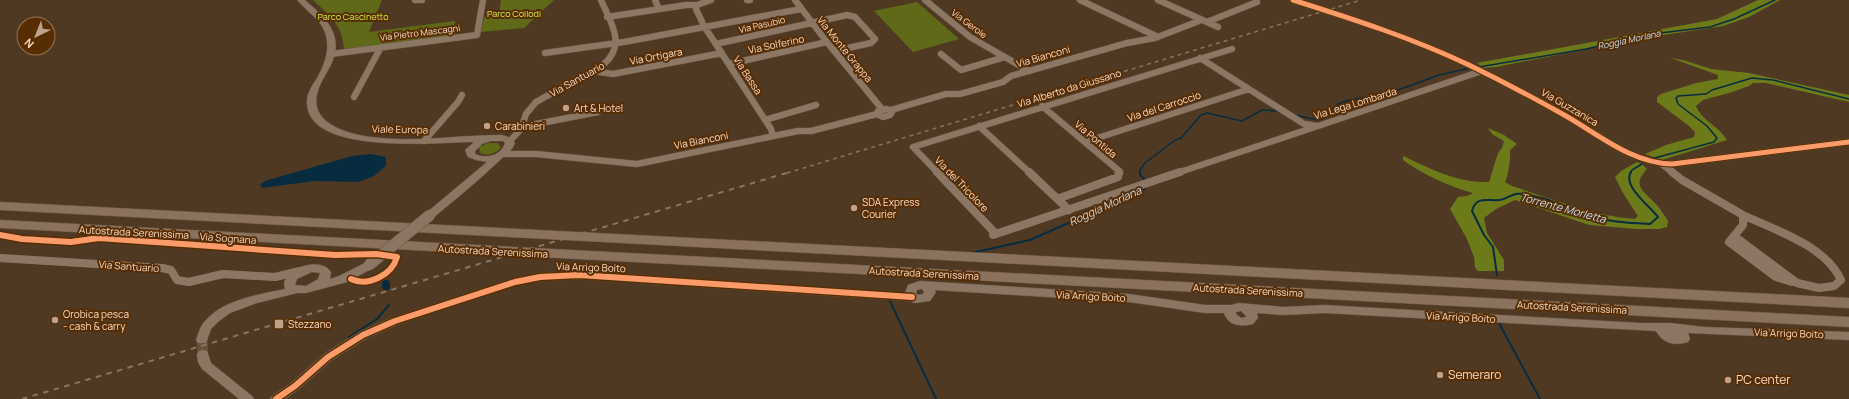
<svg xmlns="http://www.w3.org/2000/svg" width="1849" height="399" viewBox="0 0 1849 399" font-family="Manrope,sans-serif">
	<rect width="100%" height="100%" fill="#503923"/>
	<path fill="#5f6918" d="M313,0h69l-13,32 86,-11 -2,15 -109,13c-2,-25 -14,-33 -31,-49z
		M501,0h53l-30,28 -43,4 3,-15 15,-2z
		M917,2l42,37 -46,13 -39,-41z
		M488,143h10l3,5c-6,6 -14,8 -21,5l-1,-6z"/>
	<path fill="#6d7a1a" d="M1758,0h22l-31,17 -26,9 -79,12 -148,29 -12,1 -7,-5 240,-44z
		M1671,58l12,2 28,9 38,4 100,22v7l-83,-19h-13l-4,3 -20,7 -26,7 -7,6c6,15 23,20 31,34l-65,20 -17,-6 21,-9 28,-8 1,-5 -6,-6 -32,-24v-5l4,-3 35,-11 22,-4v-4z
		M1488,128l16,7 13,9 -7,6c1,5 -2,28 -5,32l7,4c40,13 81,30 123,33l3,-3 -15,-23 -8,-16 6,-6 16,-9 5,2 5,5c-15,16 -5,21 8,34 5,5 9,12 13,18l-1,6 -8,2h-23l-47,-4 -74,-25 -19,9 -12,9 3,15 17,27v11h-26l-3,-3 -1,-11 -7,-18 -17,-30 8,-12 9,-1 6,-3c-25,-7 -49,-18 -70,-33v-4c28,13 54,27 86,26l9,-29 4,-5 2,-7 -12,-7z"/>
	<path fill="#072c40" d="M371,154l15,3v9l-12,10 -16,6 -44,-1 -52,7 -2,-4 8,-4 84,-24z"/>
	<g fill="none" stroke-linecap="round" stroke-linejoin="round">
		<path stroke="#072c40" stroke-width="1.5" d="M1479,67l107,-18 66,-15 58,-7 24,-8 41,-19
			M1295,115l18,4h9l16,-15 11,-4 41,-7 49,-18 32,-7
			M1651,159l63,-17 3,-4 -10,-12 -29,-22 -2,-6 2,-2 28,-2 6,-4 40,-12 21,2 76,19
			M1140,173v-3l5,-7 30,-23 6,-2 20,-23 6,-2 35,8 20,-11 17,1
			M1630,173l2,-3 10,-6"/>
		<path stroke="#072c40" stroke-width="2" d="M1140,172v3l7,7
			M971,253l59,-13 113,-50 5,-5
			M1497,275l-4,-28 -9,-12 -12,-24c4,-15 14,-10 27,-11 6,0 11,-5 17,-6 21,-2 61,18 82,24 18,5 34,5 52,6l8,-7c-8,-11 -36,-31 -27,-45
			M890,301l46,98
			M1499,323l41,76
			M349,337l28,-18 12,-14"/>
		<path stroke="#072c40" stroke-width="8" d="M386,284v2"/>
		<path stroke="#6a513b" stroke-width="11" stroke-dasharray="11 5.5" stroke-linecap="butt" d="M202,340l1,14"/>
		<g stroke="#6b5745" stroke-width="7">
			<path id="street-far1" d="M415,0h7
				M655,0l4,9
				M711,0l-14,5 -1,4 8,17 67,103 2,7
				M747,0h3
				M795,0l31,41 56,68
				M925,0l45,37 59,34
				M1080,0l78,37
				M1158,0l60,27
				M1293,0c60,19 119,38 176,65 33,16 65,33 97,51 33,19 66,47 106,48l177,-22
				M607,17l79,-12h11
				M1207,22l50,-20
				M716,44l131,-29 8,2 20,22 -4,4 -37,8
				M545,53l79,-11 177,-33
				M331,54l146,-19 6,-35
				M941,54l20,16 44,-13
				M1200,58l104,66 14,2 164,-55
				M729,64l98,-22
				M593,71l20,3 109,-21
				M354,97l27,-50
				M1042,106l76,64 2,3
				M887,109l5,3 -2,3 -7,2 -6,-3 1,-3z
				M891,110l55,-16h14l43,-12 8,-6 116,-33 28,-5 44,-17v-2
				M765,120l51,-15
				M979,126l51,47
				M521,127l77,-15
				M424,141l34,-39 4,-7
				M509,142l12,-13 5,-15 10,-12 67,-37c24,-20 8,-42 -2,-65
				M1085,142l164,-53
				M503,154h33l101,10 161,-33h13l66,-17
				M1663,165l10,8
				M938,173l-25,-26 319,-98
				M1177,173l141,-47"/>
		</g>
		<g stroke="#6b5745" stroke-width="8">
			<path id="street" d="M937,172l59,62
				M1029,172l40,38
				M1672,172l10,8 61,35v10l-14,17 47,35 16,5
				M1057,199l61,-22 1,-5
				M993,235l187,-63
				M1734,236l63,47 22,5 15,-2 7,-6c-15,-34 -66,-50 -98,-65
				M0,258l162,10 9,2 6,10 12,2 34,-8 52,3 25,-6"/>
		</g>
		<g stroke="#6b5745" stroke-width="1">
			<path id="secondary" d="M297,0h8c11,10 24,20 29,35 7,24 -10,37 -16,56 -11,32 30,43 53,46 43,6 87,-2 130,-2 6,1 10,3 14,8 -4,10 -10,11 -16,18 -21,20 -43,38 -65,56h-8l-1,-2 1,-2 61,-51 -11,-2 -8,-3 -3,-7 9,-8c-35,0 -164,14 -167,-38 -1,-10 5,-18 10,-26 10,-17 16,-39 2,-56 -7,-8 -15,-14 -22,-22zM491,141h12l2,2c-4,13 -19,16 -30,11v-3l7,-7z
				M369,261l5,4 -1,3 -26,14 -41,11h-9l-40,10 -27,10 -11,8 -8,8 -5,14h-8l-2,-3c2,-5 3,-10 6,-15 17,-25 55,-30 83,-36 -7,-20 36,-34 46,-17l-1,7 9,-3zM312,272l8,1 -2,6 -12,7 -11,-1 2,-6z
				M579,271l326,22 3,-8 12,-4 209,13 76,11h26l8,-2 44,4 41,-2 316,18h30l34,4 145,5v8l-161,-7 2,6 -2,3c-13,4 -25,2 -32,-11l-332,-18 -41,2 -26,-2 1,5 -5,6c-11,3 -25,2 -29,-11h-19l-76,-11 -195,-12 2,2 -6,9 -15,2 -5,-2 -331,-22 -39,2 -23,4 -118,39 -32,14 -35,22 -33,29 -14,10h-15l2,-3 19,-13 33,-29 35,-22 32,-14 124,-40 25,-5zM922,289l2,3 -1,2 -5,1 -2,-2 1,-3zM1241,311l5,5v1l-5,1 -5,-4v-2z
				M203,350l4,1 4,12 41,33 2,3h-15l-37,-30 -4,-7 -1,-8 2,-3z"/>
		</g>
		<g stroke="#6b5745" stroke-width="1">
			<path id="highway" d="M0,202l1849,96v10l-1849,-98z
				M0,220l1849,97v10l-1849,-99z"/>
		</g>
		<use href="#street-far1" stroke="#8c7765" stroke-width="6"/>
		<use href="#street" stroke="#8c7765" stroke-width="8"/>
		<use href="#secondary" fill="#8b7563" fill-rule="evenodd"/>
		<use href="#highway" fill="#8a725d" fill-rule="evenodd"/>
		<path stroke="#877564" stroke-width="1.5" stroke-dasharray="4 4" stroke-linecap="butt" d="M787,173l574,-173"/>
		<path stroke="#877564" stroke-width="2" stroke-dasharray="5.5 5.5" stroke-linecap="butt" d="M22,399l768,-227"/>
		<g stroke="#6b5745" stroke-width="12" stroke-linecap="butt">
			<path id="secondary-bridge" d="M369,265l61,-50"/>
		</g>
		<use href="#secondary-bridge" stroke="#8b7563" stroke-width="11"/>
		<g stroke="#562d04" stroke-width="7">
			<path id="cycleway-far1" d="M1293,0c60,19 119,38 176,65 33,16 65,33 97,51 33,19 66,47 106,48l177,-22"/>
		</g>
		<g stroke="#562d04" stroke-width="9">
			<path id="cycleway" d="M0,235l22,4 49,3 28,-4 236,17 41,-1 21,3c-5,18 -29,30 -46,22
				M276,399l19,-13 33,-29 35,-22 32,-14 120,-39 25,-5 39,-2 333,22"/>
		</g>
		<use href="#cycleway-far1" stroke="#fa9b69" stroke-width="5"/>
		<use href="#cycleway" stroke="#fa9b69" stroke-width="6"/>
	</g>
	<g fill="#c0a28a" stroke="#562d04" stroke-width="1.5">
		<circle cx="566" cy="108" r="4"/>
		<circle cx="487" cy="126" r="4"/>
		<circle cx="854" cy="208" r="4"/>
		<circle cx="55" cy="320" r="4"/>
		<rect x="274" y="319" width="10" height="10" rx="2"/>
		<circle cx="1440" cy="375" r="4"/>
		<circle cx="1728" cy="380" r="4"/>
	</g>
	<g text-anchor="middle" stroke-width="4" stroke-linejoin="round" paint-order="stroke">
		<g font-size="9" fill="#d0ee44" stroke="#562d04">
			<text x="514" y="17">Parco Collodi</text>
			<text x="353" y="20">Parco Cascinetto</text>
		</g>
		<g font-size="9" fill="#fcdbc2" stroke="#562d04">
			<text transform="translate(969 24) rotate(37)" y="3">Via Gerole</text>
			<text transform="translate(762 25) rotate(-13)" y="3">Via Pasubio</text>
			<text transform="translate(420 33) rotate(-7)" y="3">Via Pietro Mascagni</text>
		</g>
		<g font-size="9" font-style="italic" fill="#c5dff2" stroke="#562d04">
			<text transform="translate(1629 40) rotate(-12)" y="3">Roggia Morlana</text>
		</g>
		<g font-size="10" fill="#fcdbc2" stroke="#562d04">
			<text transform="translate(776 44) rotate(-12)" y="4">Via Solferino</text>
			<text transform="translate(845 49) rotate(51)" y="4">Via Monte Grappa</text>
			<text transform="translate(656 56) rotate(-11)" y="4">Via Ortigara</text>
			<text transform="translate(1043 56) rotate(-16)" y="4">Via Bianconi</text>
			<text transform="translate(748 75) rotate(57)" y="4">Via Bassa</text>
			<text transform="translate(577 79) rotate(-29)" y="4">Via Santuario</text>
			<text transform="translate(1069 88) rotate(-17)" y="4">Via Alberto da Giussano</text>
			<text transform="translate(1355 103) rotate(-17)" y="4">Via Lega Lombarda</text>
			<text transform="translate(1164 106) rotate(-18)" y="4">Via del Carroccio</text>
			<text transform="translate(1570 107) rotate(30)" y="4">Via Guzzanica</text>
			<text transform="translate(400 129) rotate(1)" y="4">Viale Europa</text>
			<text transform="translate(1096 139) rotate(40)" y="4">Via Pontida</text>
			<text transform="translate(701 140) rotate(-11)" y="4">Via Bianconi</text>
			<text transform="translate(962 184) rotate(46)" y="4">Via del Tricolore</text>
			<text transform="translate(134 232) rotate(3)" y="4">Autostrada Serenissima</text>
			<text transform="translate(228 238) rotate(4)" y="4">Via Sognana</text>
			<text transform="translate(493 251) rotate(3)" y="4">Autostrada Serenissima</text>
			<text transform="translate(129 266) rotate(4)" y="4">Via Santuario</text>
			<text transform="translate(591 267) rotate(2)" y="4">Via Arrigo Boito</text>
			<text transform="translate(924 273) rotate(3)" y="4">Autostrada Serenissima</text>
			<text transform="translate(1248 290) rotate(3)" y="4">Autostrada Serenissima</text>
			<text transform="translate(1091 296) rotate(3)" y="4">Via Arrigo Boito</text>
			<text transform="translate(1572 307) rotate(3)" y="4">Autostrada Serenissima</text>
			<text transform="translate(1461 317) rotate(3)" y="4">Via Arrigo Boito</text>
			<text transform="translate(1789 333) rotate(2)" y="4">Via Arrigo Boito</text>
		</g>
		<g font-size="10" fill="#fcdbc2" stroke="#562d04" text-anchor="start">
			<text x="574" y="112">Art &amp; Hotel</text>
			<text x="495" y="130">Carabinieri</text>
			<text x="862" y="206">SDA Express<tspan x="862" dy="12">Courier</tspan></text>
			<text x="63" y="318">Orobica pesca<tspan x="63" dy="12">- cash &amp; carry</tspan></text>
			<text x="288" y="328">Stezzano</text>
		</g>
		<g font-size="11" font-style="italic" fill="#c5dff2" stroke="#562d04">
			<text transform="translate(1105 206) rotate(-25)" y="4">Roggia Morlana</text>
			<text transform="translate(1563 208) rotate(15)" y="4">Torrente Morletta</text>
		</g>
		<g font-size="12" fill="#fcdbc2" stroke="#562d04" text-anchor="start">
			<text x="1448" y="379">Semeraro</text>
			<text x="1736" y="384">PC center</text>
		</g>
	</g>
	<g transform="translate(36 36) rotate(223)"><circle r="19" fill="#562d04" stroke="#987350"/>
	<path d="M0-3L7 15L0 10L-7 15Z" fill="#c0a28a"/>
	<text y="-6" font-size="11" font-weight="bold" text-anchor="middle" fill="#fcdbc2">N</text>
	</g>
</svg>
